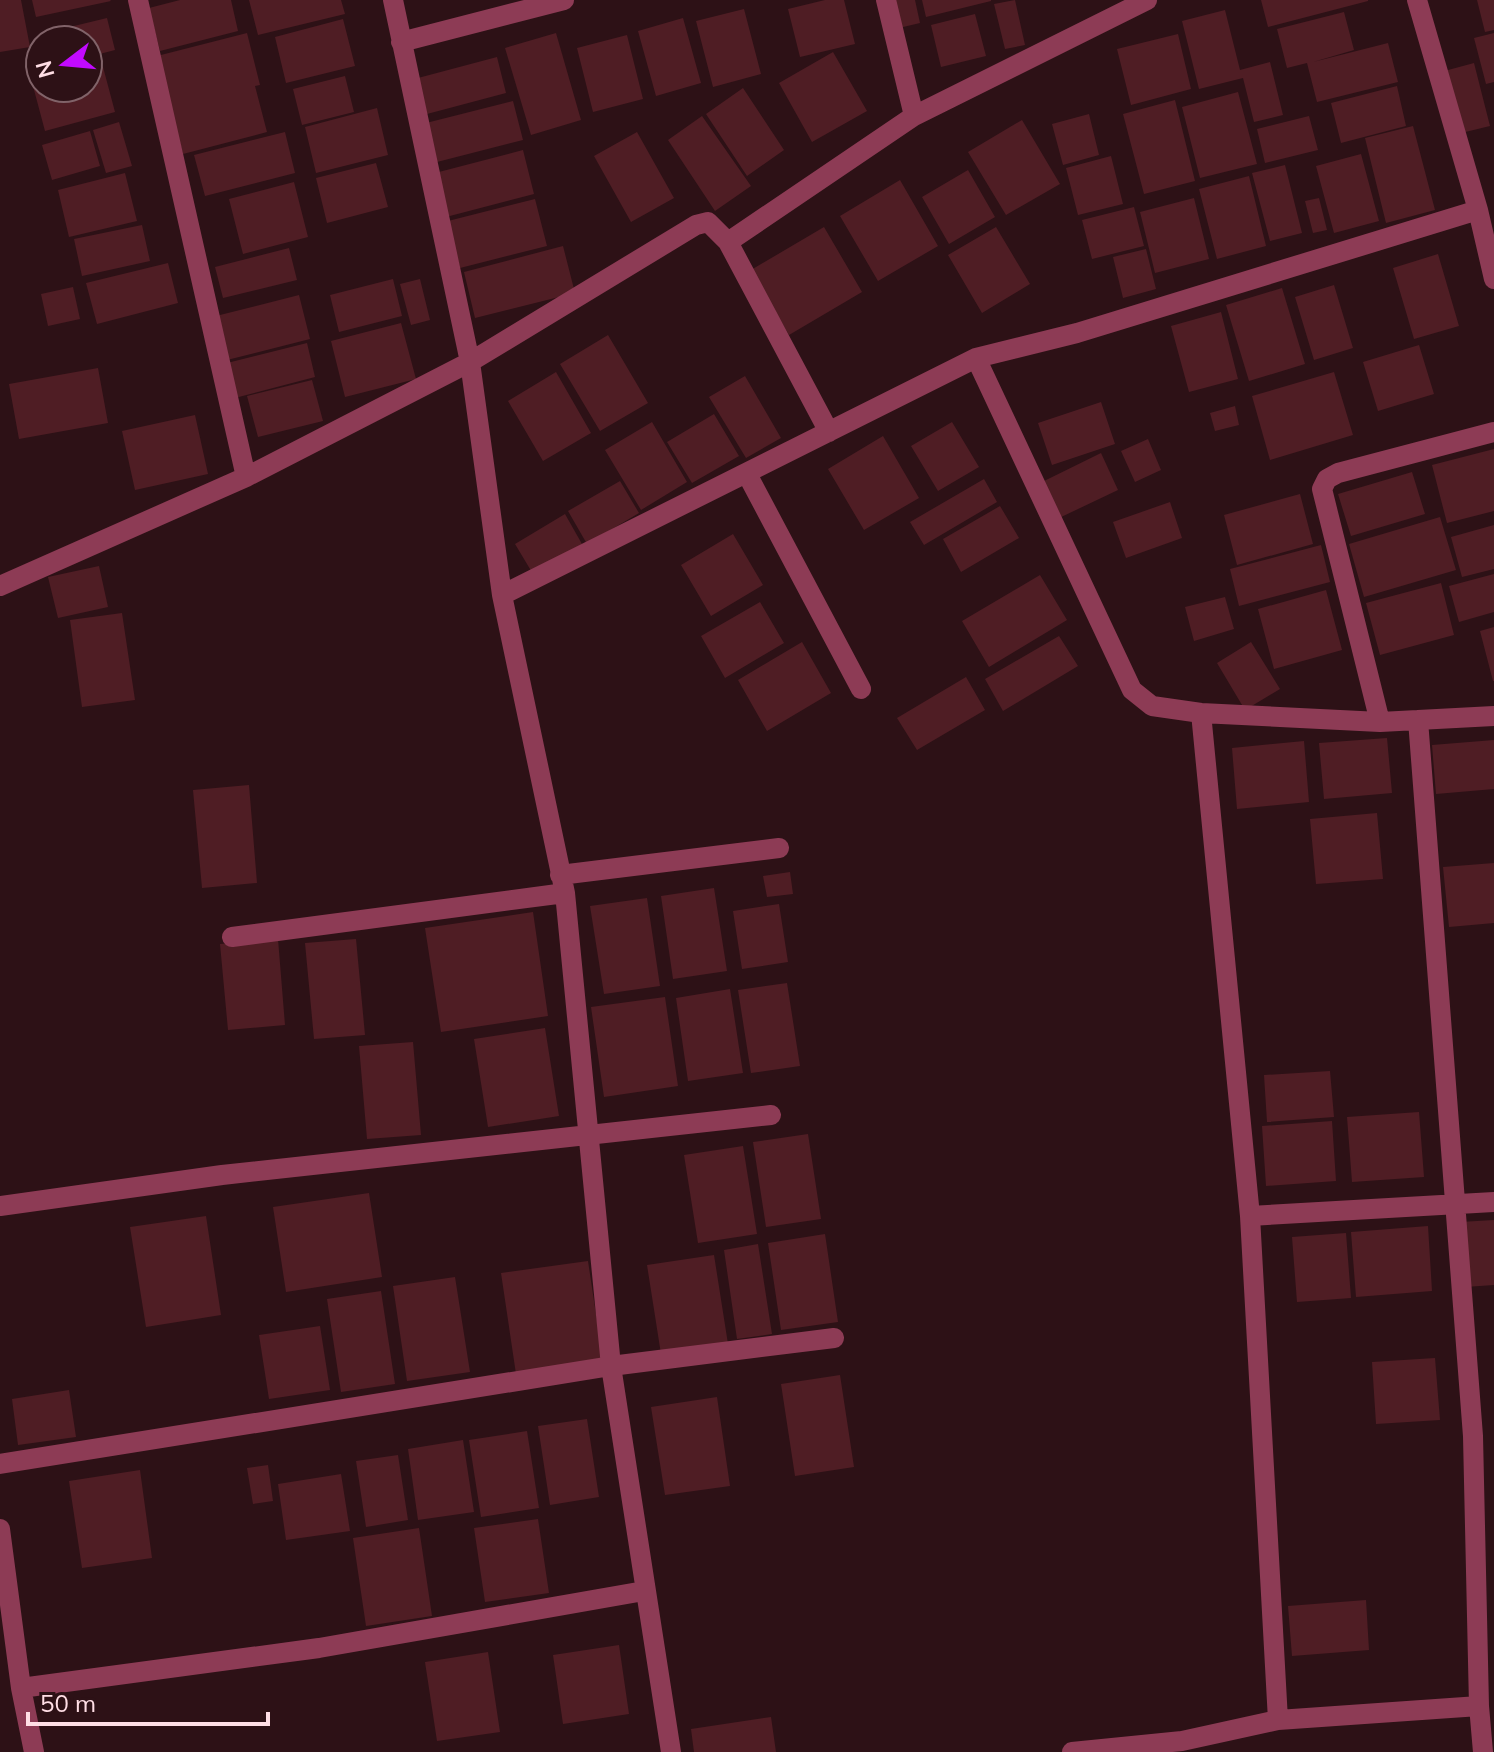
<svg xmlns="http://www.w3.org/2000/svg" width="1494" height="1752" viewBox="0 0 1494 1752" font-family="Mulish,sans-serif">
	<rect width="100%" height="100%" fill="#2d1116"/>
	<path fill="#4f1d24" d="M0,0h21l9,47 -30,5z
		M32,0h78l1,1 -75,16z
		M180,0h51l7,31 -78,20 -11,-43z
		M249,0h92l4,14 -87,21z
		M825,0h19l11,44 -55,13 -12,-48z
		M892,0h23l5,23 -21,5z
		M922,0h69v1l-65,16z
		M1015,0l10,45 -20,4 -11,-45z
		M1261,0h107v1l-100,26z
		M1477,0h17v30l-9,2z
		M744,9l17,65 -48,13 -17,-66z
		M1225,10l15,60 30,-8 13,53 -29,7 -11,-44 -44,11 -17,-68z
		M1344,12l10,38 -41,12 75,-19 10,39 -81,20 -10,-39 -20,5 -10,-39z
		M975,14l11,42 -45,11 -10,-42z
		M107,18l8,32 -27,7v-17h-41l-2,-7z
		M683,18l18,65 -45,13 -18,-65z
		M343,19l12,47 -69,17 -11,-46z
		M247,33l13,52 -5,1 12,46 -84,22 -26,-98z
		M556,33l25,87 -50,15 -26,-87z
		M1494,33v49l-8,2 -12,-46z
		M1178,34l13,55 -60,16 -14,-56z
		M627,35l16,64 -50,13 -16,-64z
		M833,52l34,59 -55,31 -33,-59z
		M497,57l9,36 -79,21 -9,-36z
		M1474,63l16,63 -37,9 -16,-62z
		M103,67l12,45 -70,19 -12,-45 55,2v-17z
		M345,76l9,36 -52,13 -9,-36z
		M1397,86l9,40 -65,17 -10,-40z
		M743,88l41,62 -37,26 -41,-62z
		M1238,92l19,72 -57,14 -18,-71z
		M1175,100l20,81 -51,13 -21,-80z
		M513,101l10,39 -86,22 -11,-39z
		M377,108l11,47 -72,18 -11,-46z
		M1089,114l10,41 -36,10 -11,-41z
		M702,116l49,70 -36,25 -47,-71z
		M1309,116l9,34 -53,13 -8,-34z
		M1022,120l38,64 -54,31 -38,-63z
		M119,122l13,44 -26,7 -13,-43z
		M1413,126l22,84 -49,13 -21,-85z
		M90,131l10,35 -48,14 -10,-35z
		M285,132l10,41 -90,23 -11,-41z
		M637,132l37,66 -43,24 -37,-66z
		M523,150l11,44 -88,23 -11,-44z
		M1361,154l18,67 -45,12 -18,-67z
		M1111,156l12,48 -45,11 -12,-47z
		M376,163l12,44 -61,16 -11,-45z
		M1285,165l17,68 -32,8 -18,-68z
		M968,170l27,47 -46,27 -27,-47z
		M125,173l12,48 -68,16 -11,-47z
		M1249,176l17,70 -49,13 -18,-70z
		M900,180l38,66 -60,35 -38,-65z
		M294,182l14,55 -65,17 -14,-55z
		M1194,198l15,61 -54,14 -15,-61z
		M1319,198l8,32 -14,3 -8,-32z
		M535,199l12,47 -87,22 -12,-47z
		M1134,207l10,39 -52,13 -10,-39z
		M142,225l8,36 -68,15 -8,-37z
		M824,227l38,65 -73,43 -38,-65z
		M996,227l34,57 -48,29 -34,-58z
		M563,246l12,47 -100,25 -11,-46z
		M289,248l8,32 -74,18 -8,-31z
		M1146,249l10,40 -33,9 -10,-41z
		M1438,254l21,72 -45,13 -21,-71z
		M168,263l10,40 -81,21 -11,-41z
		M393,279l9,37 -63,16 -9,-37z
		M420,279l10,41 -19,5 -11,-41z
		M1334,285l19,63 -39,12 -19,-63z
		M73,287l7,32 -32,7 -7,-32z
		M1282,288l23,76 -56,17 -23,-76z
		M299,295l11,44 -83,21 -11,-44z
		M1221,312l17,67 -49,13 -18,-66z
		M401,323l15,56 -71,18 -14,-56z
		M608,335l40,68 -48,28 -40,-67z
		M307,343l8,34 -80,21 -8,-35z
		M1419,345l15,49 -56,17 -15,-49z
		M98,368l10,55 -89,16 -10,-55z
		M556,372l35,61 -48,28 -35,-60z
		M1334,372l19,63 -83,25 -18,-64z
		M745,376l36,62 -35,20 -37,-61z
		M312,380l11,41 -65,16 -11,-41z
		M1101,402l14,42 -63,21 -14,-42z
		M1235,406l4,19 -24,6 -5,-18z
		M714,414l25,42 -47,27 -25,-41z
		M195,415l13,59 -73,16 -13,-59z
		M652,422l35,60 -46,28 -36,-60z
		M952,422l27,45 -41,24 -27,-45z
		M883,436l36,62 -55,32 -36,-61z
		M1148,439l13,31 -26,12 -14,-31z
		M1494,449v62l-47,12 -15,-58z
		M1101,453l17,37 -61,29 -17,-36z
		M1412,472l13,42 -74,22 -13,-42z
		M984,479l13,23 -73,43 -14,-23z
		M620,481l19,32 -52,31 -19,-33z
		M1300,494l13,50 -76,21 -13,-50z
		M1170,502l12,36 -56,20 -13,-36z
		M1000,506l19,32 -58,34 -18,-33z
		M565,514l17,30 -49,30 -18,-30z
		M1440,517l16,53 -92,27 -15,-53z
		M1494,525v44l-32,8 -11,-40z
		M733,534l30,51 -52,31 -30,-51z
		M1321,545l9,37 -91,24 -9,-37z
		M99,566l9,41 -50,11 -10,-41z
		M1494,574v38l-35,10 -10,-36z
		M1040,575l27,45 -78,47 -27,-46z
		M1441,583l13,52 -74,20 -14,-52z
		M1326,590l16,60 -68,19 -16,-60z
		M1225,597l9,32 -40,12 -9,-34z
		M760,602l24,41 -59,35 -24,-42z
		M122,613l13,87 -53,7 -12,-87z
		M1494,627v54h-1l-13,-50z
		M1059,636l19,30 -75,45 -18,-32z
		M802,642l29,51 -64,38 -29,-51z
		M1251,642l29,47 -35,21 -28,-47z
		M966,677l19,33 -68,40 -20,-32z
		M1387,738l5,55 -68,6 -5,-56z
		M1494,740v49l-58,5 -4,-49z
		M1304,741l5,61 -72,7 -5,-61z
		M249,785l8,98 -55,5 -9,-98z
		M1377,813l6,66 -67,5 -6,-65z
		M1494,863v60l-45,4 -6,-60z
		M790,872l3,22 -26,3 -4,-21z
		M714,888l13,83 -54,8 -12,-83z
		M647,898l13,88 -56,8 -14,-88z
		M779,904l9,58 -46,7 -9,-58z
		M533,912l15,104 -107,16 -16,-104z
		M278,939l7,86 -57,5 -8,-86z
		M356,939l9,96 -51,4 -9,-96z
		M787,983l13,83 -49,7 -13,-83z
		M730,989l13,84 -55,8 -12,-83z
		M665,997l13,89 -74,11 -13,-90z
		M545,1028l14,88 -71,11 -14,-88z
		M413,1042l8,93 -54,4 -8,-93z
		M1330,1071l4,46 -67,5 -3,-47z
		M1419,1112l5,65 -72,5 -5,-65z
		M1332,1121l4,60 -70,5 -4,-60z
		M808,1134l13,85 -55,8 -13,-85z
		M743,1146l14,88 -59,9 -14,-88z
		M369,1193l13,84 -96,15 -13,-85z
		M206,1216l15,99 -75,12 -16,-100z
		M1494,1220v65l-29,2 -5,-65z
		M1428,1226l4,65 -76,6 -5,-65z
		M1346,1233l5,65 -54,4 -5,-65z
		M825,1234l13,88 -57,8 -13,-87z
		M758,1244l14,90 -35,5 -13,-89z
		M714,1255l14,89 -67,10 -14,-89z
		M588,1261l15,100 -87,13 -15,-101z
		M455,1277l15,95 -63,9 -14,-95z
		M381,1291l14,93 -54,8 -14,-93z
		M320,1326l10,64 -61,9 -10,-64z
		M1435,1358l5,62 -64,4 -4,-62z
		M840,1375l14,92 -59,9 -14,-92z
		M69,1390l7,47 -58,8 -6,-46z
		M717,1397l13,89 -65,9 -14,-88z
		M587,1419l12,78 -49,8 -12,-79z
		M527,1431l12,77 -58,9 -12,-77z
		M463,1440l11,72 -56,8 -10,-71z
		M398,1455l10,65 -42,7 -10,-66z
		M268,1465l5,36 -20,3 -6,-36z
		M140,1470l12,88 -70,10 -13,-87z
		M341,1474l9,57 -64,9 -8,-56z
		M538,1519l11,74 -64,9 -11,-74z
		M419,1528l13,88 -66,10 -13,-88z
		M1366,1600l3,50 -77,6 -4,-50z
		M619,1645l10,69 -66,10 -10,-69z
		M488,1652l12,80 -63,9 -12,-79z
		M771,1717l5,35h-82l-3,-23z"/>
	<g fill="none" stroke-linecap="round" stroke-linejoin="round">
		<path stroke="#8d3b55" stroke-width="20" d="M138,0l108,477
			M393,0l77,362 32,233 474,-237 101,-25 401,-123
			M886,0l28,116 233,-116
			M1417,0l61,210 16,69
			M401,42l163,-42
			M728,242l186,-126
			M976,358l156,332 20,16 49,7 179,9 114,-6
			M747,474l114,215
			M0,586l246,-109 224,-115 226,-137 12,-3 20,20 101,190
			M502,595l63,298 46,473 60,386
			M1201,713l49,503 28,504
			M1418,720l55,716 6,270 4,46
			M1380,722l-58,-233 5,-10 11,-6 156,-41
			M560,875l219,-27
			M232,937l333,-44
			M0,1206l222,-31 549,-60
			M1250,1216l244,-14
			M0,1464l611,-98 223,-28
			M0,1529l21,159 13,64
			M21,1688l298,-40 325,-57
			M1072,1752l110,-11 96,-21 201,-14"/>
	</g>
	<g transform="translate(64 64) rotate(254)"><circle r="38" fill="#2d1116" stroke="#816369" stroke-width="2"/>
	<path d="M0-6L14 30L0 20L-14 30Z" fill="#c20aff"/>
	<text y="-12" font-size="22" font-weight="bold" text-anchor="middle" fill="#ffdee5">N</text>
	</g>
	<path d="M28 1712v12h240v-12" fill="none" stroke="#ffdee5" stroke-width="4"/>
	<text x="40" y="1712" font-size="24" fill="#ffdee5" stroke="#2d1116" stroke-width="6" paint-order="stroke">50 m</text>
</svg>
